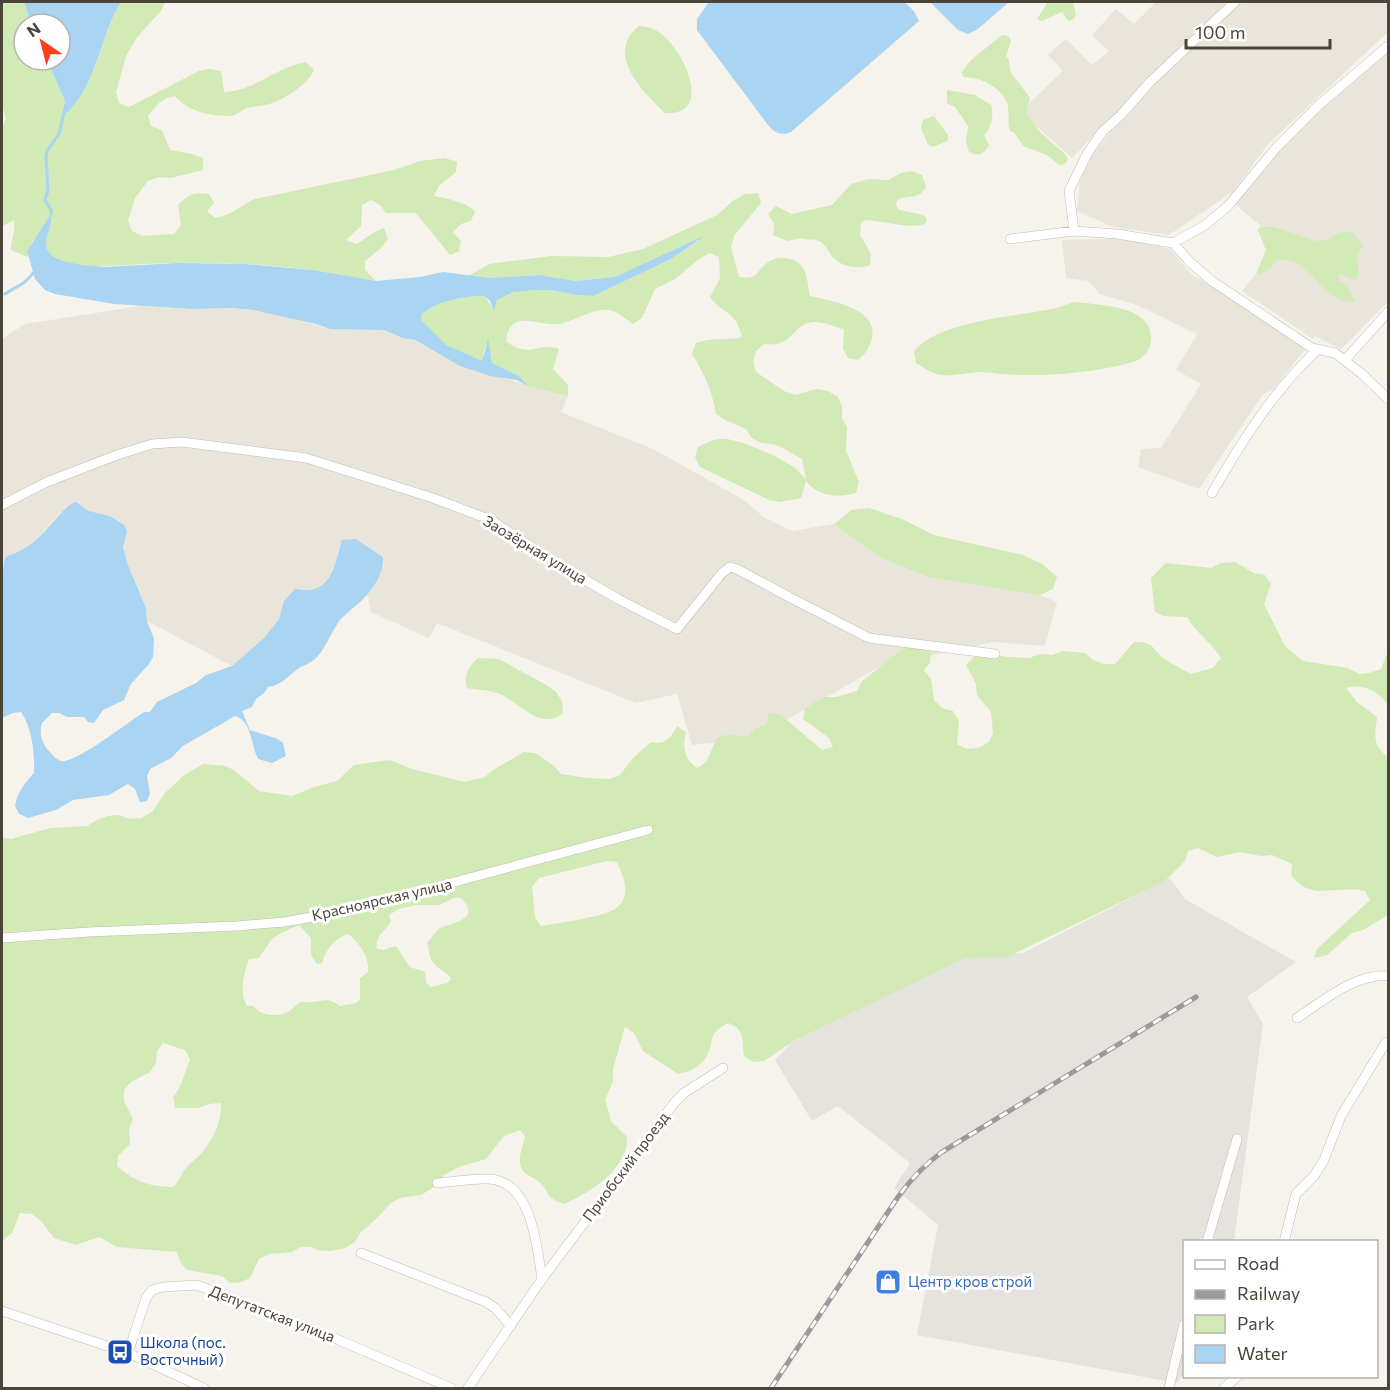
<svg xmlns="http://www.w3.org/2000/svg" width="1390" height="1390" viewBox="0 0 1390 1390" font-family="Commissioner,sans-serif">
	<rect width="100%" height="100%" fill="#f6f3ec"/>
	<path fill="#eae5da" d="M1156,2h72l-80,77 -21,23 -55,56 -52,-46 43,-41 -15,-16 18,-16 26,26 17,-14 -17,-16 24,-26 18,15z
		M1242,2h146v30l-120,112 -34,47 -65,44 -56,-8 -36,-16 3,-31 15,-30 59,-67z
		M1388,53v249l-47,47 -26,-13 -2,3 -71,-48 15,-19 9,-22 -8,-20 3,-4 -26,-22 22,-28 58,-64z
		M1109,235l61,14 22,26 21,11 56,39 37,23 -33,42 -8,3 -6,7 -60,89 -61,-22 3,-18 20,-1 40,-64 -25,-14 21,-36 -60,-29 -37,-11 -11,-13 -23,-3 -4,-38 46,-1z
		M140,306l51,3 41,-1 40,5 58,16 54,1 19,8 11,2 46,26 108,30 -7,16 92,37 91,51 21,18 27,13 42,-7 44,32 162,39 17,7 -12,44 -53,-4 -113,25 -126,72 -61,6 -15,-51 -41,9 -199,-80 -8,15 -58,-26 -4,-19 17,-28 -1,-8 -27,-18 -18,12 -1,12 -7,14 -7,8 -9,5 -14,-1 -15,12 -6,18 -15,19 -32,28 -85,-45 -1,-13 -18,-43 -5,-18 4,-16 -25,-17 -13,-3 -5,-4h-18l-35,37 -8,7 -15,5 -6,6v-223l23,-15z"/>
	<path fill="#e6e2dd" d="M1170,878l15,21 111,63 -49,35 16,27 -29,217 -50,1v131l-7,10 -260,-48 21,-110 -44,-37 16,-25 -72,-57 -26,15 -37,-61 16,-17 134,-67 47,-22 51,-1z"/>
	<path fill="#d2eab5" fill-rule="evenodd" d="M2,2h22l7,22h-7v36h23l18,41 -3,12h5c30,-29 34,-78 54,-111h44l-4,9 -24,26 -11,19 -10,37 3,10 10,4 70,-36 10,-2 12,2 3,21c32,-1 49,-24 82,-30l8,8c-6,15 -32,31 -48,35 -6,1 -13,1 -19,3 -6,2 -10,7 -16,8 -20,0 -43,-4 -56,-20 -14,3 -19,9 -27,20l3,10 11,4 8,20 22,4 11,4v12l-32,8 -12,-1 -11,4 -13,17 -7,23 4,10 10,5 32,-2 7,-9 -3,-20c10,-11 17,-13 31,-11l5,9 -7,8 8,7c16,-2 26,-13 40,-19l139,-29 26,-9 25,-3 12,4 -1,10 -17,14 -5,10c16,3 28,5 41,15l-4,10 -10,3 -8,8 8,9 -2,10 -9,4 -34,-42h-30l-6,-8 -9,-5 -9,5 -1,21 -15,14 10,4c10,-5 16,-12 28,-16l4,11 -7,9 -16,13v9l11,11c-22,-3 -42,-8 -64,-11 -55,-7 -113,-9 -169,-6 -23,1 -72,7 -91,-7 -11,-9 -5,-24 -1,-34 -9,9 -25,20 -23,34l-17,-7c0,-11 5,-19 3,-30l-12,6v-98l4,-10 -4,-12z
		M1048,2h25l3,12 -3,6 -5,1 -6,-9 -20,9 -5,-2z
		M639,26c7,1 12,1 18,5 24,13 60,85 8,82 -22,-21 -61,-59 -26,-87z
		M1002,35l6,1 3,4 -5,16 3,4 1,11 20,27 -4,15 13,18 26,23 3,5 -3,5 -6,1 -12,-10 -24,-9 -8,-13 -5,-2c-3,-9 0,-20 -3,-28 -7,-17 -26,-25 -43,-26l-3,-4 10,-13z
		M947,90l28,5 16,10c3,9 1,22 -7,30l5,10c-4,9 -11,12 -20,7l-3,-10 2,-16 -13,-19 -8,-4z
		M934,116l14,19v6l-15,6 -5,-3 -7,-16 2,-8z
		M912,171l10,4 4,12c-8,14 -18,7 -29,13l-1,6 4,4 23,5 4,4 -2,5c-18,5 -40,-3 -60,-4l-4,3 -1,12 11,19 -1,11c-13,5 -30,2 -39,-10 -3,-5 -6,-11 -12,-14 -6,-3 -12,0 -18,-3l-13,3 -15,-6 1,-11 -6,-10 8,-8 16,8 40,-9 19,-21 18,-5 19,1 13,-7z
		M758,193l3,10 -27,33 -3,11 8,30c22,3 16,-7 31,-16 12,-7 30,-2 35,11 3,7 3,16 5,24 22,5 72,13 61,45 -3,9 -6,13 -13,19l-10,-2 -5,-9 1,-20c-9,-2 -20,-7 -29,-7 -22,0 -21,26 -51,22l-8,7 -3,11 3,10 28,19 11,4 22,-6 11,2 10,6 4,10v11l5,9 -1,24 13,31 -3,11c-18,5 -38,4 -50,-12l-5,17 -21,4 -11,-2 -69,-33 -5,-10 3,-10c7,-3 15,-8 22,-8 16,-2 64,20 76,30 3,3 7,7 10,10l-4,-20 -19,-11 -11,-4 -11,-1 -9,-5 -6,-9 -21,-9 -9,-6c-4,-23 -12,-41 -24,-60l4,-11c15,-6 30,-2 46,-6 -6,-27 -20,-23 -32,-40l10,-19 -1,-21 -9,-4 -11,6 -24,20 -20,10 -13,29 -9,6c-8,-5 -15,-13 -24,-14 -16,-2 -34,11 -50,14 -14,2 -30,-6 -42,-2 -8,3 -10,11 -11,19 23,19 30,0 53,8l-6,20 15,16v11l-40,-10 -9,-10 -27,-13 -4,-22 -5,13v8l-37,-16 -25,-26 1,-6c15,-13 42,-18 62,-18l10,13 3,-9 16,-8 10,-2h28l26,5 16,1 78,-37 30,-20 -86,38 -40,4 -35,-6 -51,3 -21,-2 21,-12 62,-8 57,1 35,-8 74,-34 17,-15 11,-6z
		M1261,227h13l42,14 12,-1 10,-7 13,-2 12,14 -6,12 2,18 -4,5 -5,-1 -4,-3 -7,-2v7l8,5 8,15c-31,8 -49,-53 -80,-40l-2,5 -13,9 -3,-3 9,-22 -8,-20z
		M1074,302c24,3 80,3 77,38 -1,9 -6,17 -15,21 -30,10 -82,15 -113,14 -14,0 -28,-2 -42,-3 -15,0 -30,6 -45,2 -7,-2 -14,-8 -20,-11l-2,-11c19,-29 99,-36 133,-42 9,-1 18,-5 27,-8z
		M869,508l33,11 32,16 89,20 19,9 15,13 -4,12 -13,6 -112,-18 -50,-21 -44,-32 17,-14z
		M1235,562l19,11 11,2 6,9 -7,20 21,42 18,15 45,7 11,6 10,-1 12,-4 7,-18v54c-9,-14 -26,-22 -42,-17l11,14 20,15c-2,19 -5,28 11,40v158l-25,15 -11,3 -25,22 -13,3 3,-9 53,-49 -5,-9c-27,-7 -55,12 -74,-16l1,-11 -20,-9 -11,1 -21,-4 -23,5 -19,-9 -10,3 -3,10 -20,20 -158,76 -42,1 -171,83 -30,20 -11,1 -9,-6c-2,-17 1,-27 -16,-33 -23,12 -12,18 -22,34 -5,10 -18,15 -28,17l-35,-23 -9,-18 -9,-6 -12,42v12l-8,19 6,21 16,16c2,31 -37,56 -63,67 -20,-7 -13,-11 -24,-21 -4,-5 -11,-6 -16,-11 -9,-10 -1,-25 1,-36l-5,-6 -16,6 -18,23 -27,8 -15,8 -13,14 -10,6 -21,3 -9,5 -15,16 -16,14 -5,9 -10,6 -15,3 -12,-1 -8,-3h-10l-8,5 -23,2 -10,5 -9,19 -9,4 -11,1 -8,-7 -35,-6 -7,-8 -3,-10 -60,-5 -18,-10 -23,8 -22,-7 -13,-17 -9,-7 -12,-1 -8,20 -10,8v-404l9,2 39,-11 37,-2 10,-6 11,-4 11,-1 11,4 11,-1 11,-6 12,-18 19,-18 20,-12 22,2 9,4 25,21 33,5 22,-9 23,-6 17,-16 13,-2 23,-3 22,9 53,13 20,-5 8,-7 31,-18 11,1 19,13 7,8 26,4 22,1 11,-4 13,-17 18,-16c13,4 20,-4 26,-16l9,6c-4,15 -2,28 12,36l8,-6 11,-24 8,-3 23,1 8,-8 10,-3 3,-12 11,1 42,36 11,-3 -4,-9 -26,-19 2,-11 19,-11h12l21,-6 5,-10 43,-34h15l11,5 -1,11 -6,7 7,9 3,21 8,8 11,3 6,10 -2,23 10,5 11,-1 11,-6 4,-9 -2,-21 -14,-17 -1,-11 -10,-19 8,-8 21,-3 12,3 22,1 11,-4 12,1 11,-4 22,2 8,7 11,4h11l19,-22c23,0 17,8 31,17 8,6 17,10 26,15l22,-6 8,-10c-10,-16 -25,-25 -34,-41l-23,-1 -9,-4 -4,-34 15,-15 45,5 10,-5zM607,861l10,1c4,10 10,21 8,32 -1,6 -5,12 -10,15 -12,8 -58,14 -74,17l-6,-9 -3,-30 7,-9zM456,897l5,1c21,22 -8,24 -21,30 -5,3 -8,11 -13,15 2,6 2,14 6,19 5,8 14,9 18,17l-4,4 -16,4 -5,-4 -1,-11 -15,-5 -14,-21 -13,4 -6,-1c-3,-14 9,-17 14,-28l-2,-6 10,-6 16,-4h24zM299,925l12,13v17l6,9 5,-1c3,-14 14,-25 26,-29 11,8 22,24 20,38l-8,6v21l-4,4 -16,3c-11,-8 -14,-6 -27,-4 -4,1 -9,-1 -14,1 -4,2 -7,7 -11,9 -11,5 -27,4 -35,-6h-6c-8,-13 -3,-34 2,-47l10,-1 12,-18 10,-7zM163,1043l22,7 5,10c-6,13 -8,27 -17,37l2,11h23l11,-4 12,-1c1,18 -8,38 -21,52 -4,4 -10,8 -14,13 -5,6 -6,12 -13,19 -25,-1 -37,-5 -56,-21l1,-10 12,-12 -1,-15 4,-10 -9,-18v-11l7,-8 19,-10 6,-9 1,-12z
		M478,658l21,1 49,27 8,6 6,9 1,12c-23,19 -42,-10 -63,-19 -9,-4 -22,-4 -33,-6 -3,-14 1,-20 11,-30z"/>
	<path fill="#a9d4f2" d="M24,2h97c-21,34 -24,82 -54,111h-5l3,-12 -18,-41h13v-36h-29z
		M709,2h195l10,9 5,10 -128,111c-10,4 -16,1 -23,-7l-71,-95v-11z
		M930,2h79l-31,27 -10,5 -10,-4z
		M51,214v9l-5,17 1,10 6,7 13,5 16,3 22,2 74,-4 66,1 69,6 63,11 44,-4 23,-5 46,6 51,-3 35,6 40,-4 91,-42 -35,24 -78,37 -16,-1 -26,-5h-17l-21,2 -16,8 -3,11 -4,-10 -6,-5c-20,0 -47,5 -62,18l-1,6 25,25 36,16c2,-7 5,-15 6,-23l4,25 27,13 9,10 -11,-6 -27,-4 -30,-10 -45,-26 -12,-2 -19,-8 -54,-1 -14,-5 -63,-14 -21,-2 -41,1 -77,-5 -59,-10 -10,-4 -10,-11 -8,-28z
		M76,502l13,9 21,5 14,9 3,7 -4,15 5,18 18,43 1,13 7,18 -1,18 -4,7 -18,20 -7,16 -21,10 -9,13 -6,-1 -4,-5h-17l-8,-4h-7l-10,10c-3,10 -1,17 5,26 4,4 8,10 14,12 14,3 69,-40 83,-49h6l7,-10 39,-19 10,-8 26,-9 32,-28 15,-19 5,-18 11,-12c6,0 13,2 19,0 21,-6 22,-32 28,-49l14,-1 27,18c2,16 -13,37 -25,47 -6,5 -13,10 -18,16 -7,9 -17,33 -25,39 -4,4 -11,6 -16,9 -11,8 -17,17 -31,19l-4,6 -8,6 -4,8 -10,4 8,19 28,9 5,4 3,13 -14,7 -14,-4c-7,-14 -6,-38 -23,-43l-52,30 -12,12 -21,11 -3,7 3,17 -3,8 -7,1 -5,-13 -7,-5 -19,11 -36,5 -17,10 -28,8 -9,-4 -4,-8c3,-15 9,-22 19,-33 1,-18 -2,-46 -13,-61l-8,1 -11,5v-140l2,-17 3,-5c20,-5 34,-20 47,-35 7,-7 12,-16 22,-19z"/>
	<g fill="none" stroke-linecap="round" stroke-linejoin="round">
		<path stroke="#a9d4f2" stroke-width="3" d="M51,214v-4l-6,-10 3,-10 -2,-34 1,-5 12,-17 5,-21
			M5,294c11,-8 20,-9 28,-21"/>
		<g stroke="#c2bbae" stroke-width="10">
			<path id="street" d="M1074,231l-5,-40 18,-37 15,-22 19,-17 29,-33 85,-80
				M1010,239l64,-8 43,3 56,9 17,19 22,19 100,67 23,5 27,21 26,25
				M1173,243l32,-18 23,-19 48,-58 44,-44 68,-58
				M1345,360l43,-48
				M1212,493c30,-52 61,-101 104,-142
				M2,505l45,-23 70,-27 35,-11 30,-2 124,16 127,40 58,22 58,39 69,40 59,30 45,-56 8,-6 7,2 54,29 78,40 126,16
				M2,938l87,-6 148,-6 47,-4 63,-11 301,-81
				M1297,1018c26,-17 59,-45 91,-42
				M437,1183c17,-1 35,-5 52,-4 43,2 48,68 53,100
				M1207,1242l30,-103
				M1284,1242l12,-48 18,-18 10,-16 17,-44 45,-74h2
				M361,1253l125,49 9,6 16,18
				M2,1311l126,42 76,35
				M128,1353l18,-55 6,-8 11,-3 34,-2 130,50 124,53
				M468,1388l74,-109 133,-177 9,-9 39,-25
				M1169,1388l15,-64
				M1224,1388l14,-12"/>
		</g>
		<use href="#street" stroke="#fff" stroke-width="9"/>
		<g stroke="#9a9a9a" stroke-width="5">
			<path id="rail" d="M771,1388l127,-191c13,-18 26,-32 44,-45l254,-155"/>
		</g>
		<use href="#rail" stroke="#fff" stroke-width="3" stroke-dasharray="9" stroke-linecap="butt"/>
	</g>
	<defs>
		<g id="shop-square" transform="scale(1.35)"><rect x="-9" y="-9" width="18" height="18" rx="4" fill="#3f7fe0" stroke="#fff"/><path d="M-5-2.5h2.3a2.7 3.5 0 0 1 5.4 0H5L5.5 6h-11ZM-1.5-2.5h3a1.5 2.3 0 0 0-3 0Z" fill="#fff"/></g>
		<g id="bus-square" transform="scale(1.35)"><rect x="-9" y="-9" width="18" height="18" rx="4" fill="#1a4fb4" stroke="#fff"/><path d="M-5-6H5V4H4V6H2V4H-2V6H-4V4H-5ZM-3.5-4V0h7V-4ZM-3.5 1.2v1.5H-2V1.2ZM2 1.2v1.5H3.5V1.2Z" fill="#fff"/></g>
	</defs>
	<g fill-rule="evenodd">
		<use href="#shop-square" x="888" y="1282"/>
		<use href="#bus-square" x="120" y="1352"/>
	</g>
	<g text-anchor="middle" stroke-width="6" stroke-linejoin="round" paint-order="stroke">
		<g font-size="15" fill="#4b4439" stroke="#fff">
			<text transform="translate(535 550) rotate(31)" y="5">Заозёрная улица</text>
			<text transform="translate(382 900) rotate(-13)" y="5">Красноярская улица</text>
			<text transform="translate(626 1167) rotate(-53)" y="5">Приобский проезд</text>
			<text transform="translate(272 1314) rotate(21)" y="5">Депутатская улица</text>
		</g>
		<g font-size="15" fill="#366cbe" stroke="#fff" text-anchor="start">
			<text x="908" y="1287">Центр кров строй</text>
		</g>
		<g font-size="15" fill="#164399" stroke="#fff" text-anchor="start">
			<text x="140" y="1348">Школа (пос.<tspan x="140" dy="17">Восточный)</tspan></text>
		</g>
	</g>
	<rect width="1390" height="1390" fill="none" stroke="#4b4439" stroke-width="6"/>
	<rect x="1183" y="1240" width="195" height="138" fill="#ffffff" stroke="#b7b4b0" stroke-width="1.5"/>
	<rect x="1195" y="1260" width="30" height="9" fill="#ffffff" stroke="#b7b4b0" stroke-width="1.5"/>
	<text x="1237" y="1270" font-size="18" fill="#4b4439">Road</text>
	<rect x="1195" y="1290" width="30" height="9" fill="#9a9a9a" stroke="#b7b4b0" stroke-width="1.5"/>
	<text x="1237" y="1300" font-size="18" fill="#4b4439">Railway</text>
	<rect x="1195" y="1315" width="30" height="18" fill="#d2eab5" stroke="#b7b4b0" stroke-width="1.5"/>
	<text x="1237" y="1330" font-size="18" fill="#4b4439">Park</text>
	<rect x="1195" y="1345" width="30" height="18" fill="#a9d4f2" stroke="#b7b4b0" stroke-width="1.5"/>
	<text x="1237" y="1360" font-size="18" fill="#4b4439">Water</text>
	<g transform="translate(42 42) rotate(325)"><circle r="28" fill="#ffffff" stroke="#b7b4b0" stroke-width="1.5"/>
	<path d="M0-4.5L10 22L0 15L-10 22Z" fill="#fc3f1d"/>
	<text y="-9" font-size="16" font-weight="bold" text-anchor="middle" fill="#4b4439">N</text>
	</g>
	<path d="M1186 39v9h144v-9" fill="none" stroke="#4b4439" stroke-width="3"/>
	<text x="1195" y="39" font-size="18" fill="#4b4439" stroke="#ffffff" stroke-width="4.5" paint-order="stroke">100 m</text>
</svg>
